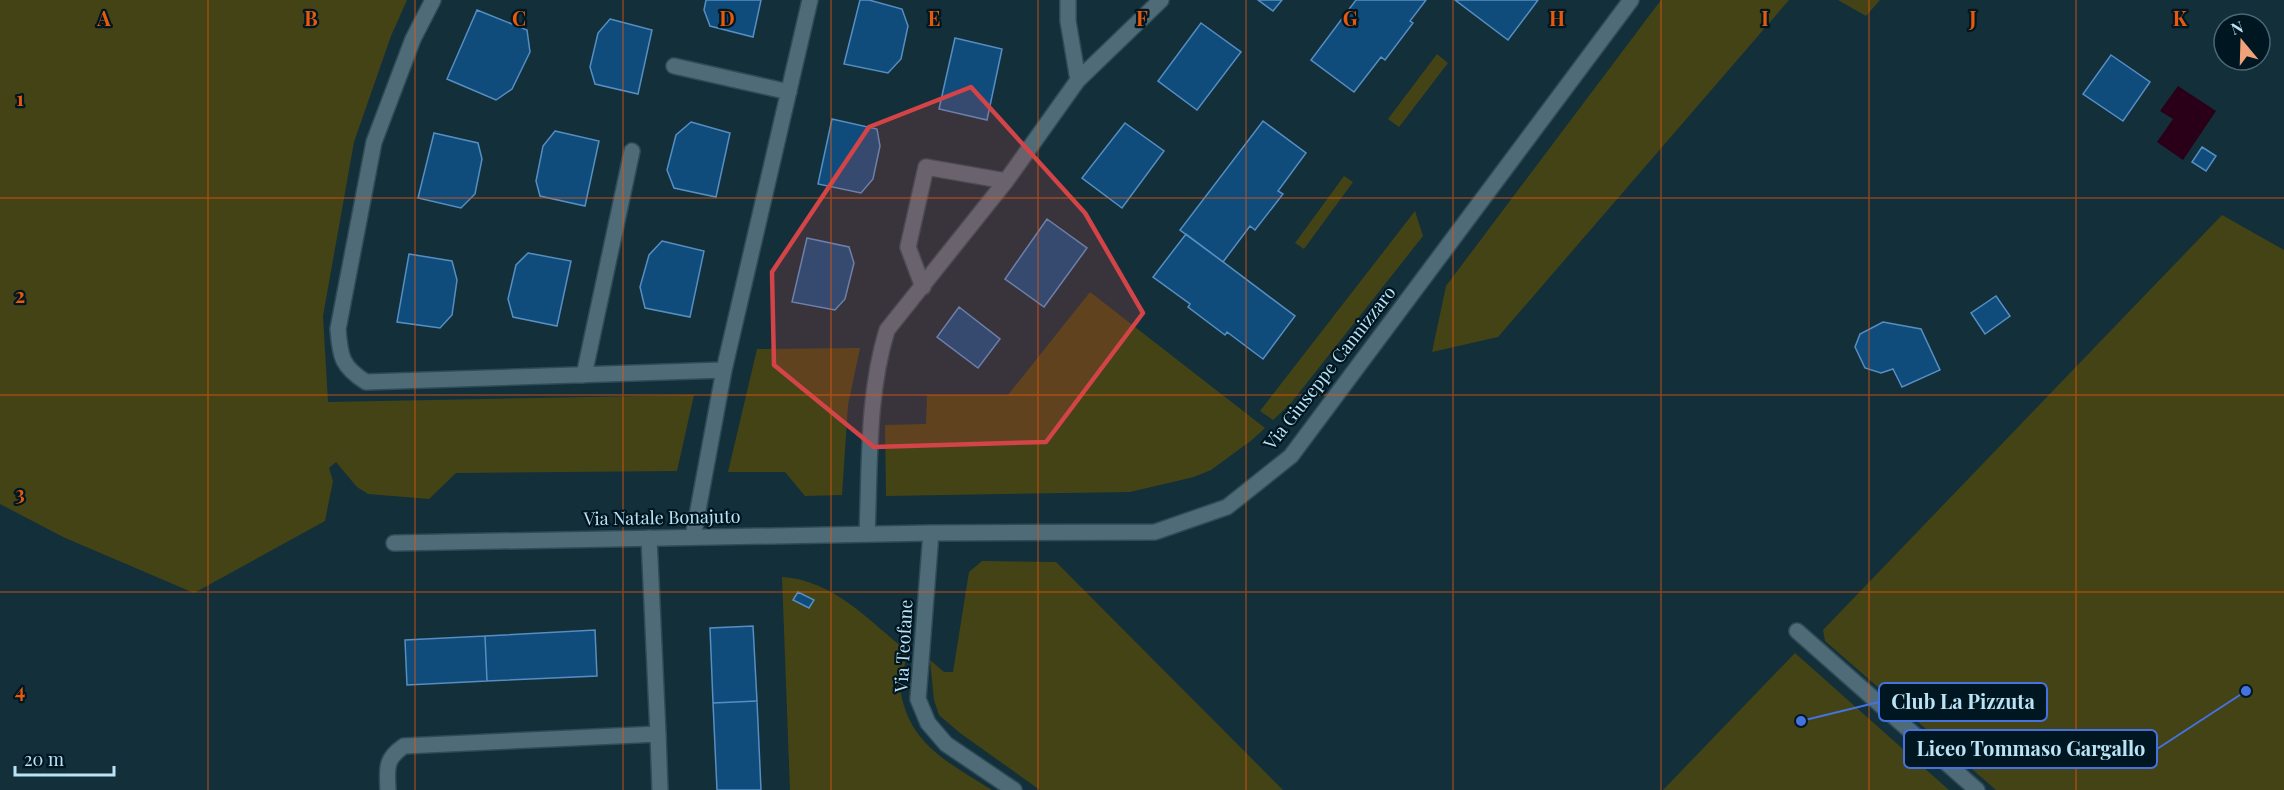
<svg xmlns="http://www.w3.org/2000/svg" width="2284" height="790" viewBox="0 0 2284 790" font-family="'Playfair Display',serif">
	<rect width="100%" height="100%" fill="#132f3a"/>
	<path fill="#444315" d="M0,0h407l-16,36 -37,106 -31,174 5,86 366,-7 -17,76 -221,2 -27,26 -61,-5 -11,-7 -21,-25 -7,6 4,13 -8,40 -131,72 -131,-56 -63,-33z
		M1661,0h128l-291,337 -66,15 14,-66z
		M1838,0h42l-14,16z
		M1437,54l11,9 -49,64 -11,-8z
		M1344,176l9,6 -49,67 -9,-6z
		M1415,211l8,25 -132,167 -18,17 -13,-9z
		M2222,215l62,35v540h-288l-171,-149 -2,-11z
		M1090,292l175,136 -13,12 -41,30 -17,7 -64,15 -244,4 -1,-71 41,-1 1,-29h81z
		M860,348l-12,57 -6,90 -37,1 -20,-24h-57l29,-123z
		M982,561l74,1 227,228h-243l-80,-57 -21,-18 -5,-15 -4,-40 14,12h9l16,-100z
		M782,577c52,3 87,44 126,75 -3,12 -9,30 -7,42 10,52 50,70 91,96h-202z
		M1795,653l154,137h-286z"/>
	<path fill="#290018" d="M2178,86l38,25 -33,49 -26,-18 16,-23 -13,-8z"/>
	<path fill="#104c7b" stroke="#568ec2" stroke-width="1.5" d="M706,0h55l-8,37 -43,-11 -6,-16z
		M860,0h9l33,9 6,17 -7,33 -13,14 -44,-9z
		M1258,0h24l-9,11z
		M1356,0h70l-16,21 3,2 -28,37 -4,-3 -27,35 -43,-32z
		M1455,0h83l-30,40z
		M477,10l50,20 3,22 -18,37 -16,11 -49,-21z
		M610,19l42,11 -14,64 -43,-10 -5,-17 8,-34z
		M1201,23l40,29 -44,58 -39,-29z
		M955,38l47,11 -15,71 -48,-11z
		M2111,55l39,27 -27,39 -40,-27z
		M832,119l45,10 3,17 -7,33 -12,14 -43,-9z
		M1263,121l43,32 -28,38 5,3 -28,36 -5,-4 -27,36 -43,-32z
		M691,122l39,11 -14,64 -42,-9 -7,-18 9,-35z
		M1125,123l39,28 -42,57 -40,-30z
		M555,131l44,10 -14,65 -45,-10 -4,-15 7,-35z
		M434,133l44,10 4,16 -7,35 -14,14 -43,-10z
		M2202,147l14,9 -10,15 -14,-9z
		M1047,219l40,29 -43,59 -39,-28z
		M1186,234l109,82 -32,43 -36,-27 -2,3 -37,-28 2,-3 -37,-27z
		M807,238l42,9 5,16 -9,36 -10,11 -43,-8z
		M662,241l42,10 -14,66 -45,-9 -5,-21 9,-32z
		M528,253l43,8 -14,65 -44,-9 -5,-18 8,-34z
		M409,254l43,7 5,19 -5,35 -12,13 -43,-6z
		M1996,296l14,20 -25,18 -14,-21z
		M959,307l41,32 -22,29 -41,-31z
		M1883,322l38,7 19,41 -38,17 -9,-18 -12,4 -16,-5 -10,-21 5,-13z
		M798,592l16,8 -5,8 -16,-8z
		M753,626l4,75 -44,2 -3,-75z
		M595,630l2,46 -110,5 -2,-45z
		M485,636l2,45 -80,4 -2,-45z
		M757,701l4,89h-44l-4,-87z"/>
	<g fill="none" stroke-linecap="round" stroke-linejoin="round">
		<g stroke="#2e4c58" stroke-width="18">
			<path id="lane" d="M433,0l-20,39 -39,103 -36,187c2,28 4,38 28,53l358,-12 86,-370
				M1068,0v21l10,59
				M674,66l115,26
				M923,287l-15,-40 18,-80 80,14
				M584,375l48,-224
				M867,534c3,-68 0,-139 20,-204l119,-149 72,-101 83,-80
				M693,537l31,-167
				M649,538l9,196
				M388,790c-1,-22 -3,-31 16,-44l254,-12 2,56"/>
		</g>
		<g stroke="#2e4c58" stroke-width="18">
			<path id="street" d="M931,533l-13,166 10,24 18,21 68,46
				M394,543l537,-10 224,-1 72,-25 64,-51 340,-456
				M1797,631l180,159"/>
		</g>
		<use href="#lane" stroke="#506b78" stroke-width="15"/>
		<use href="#street" stroke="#506b78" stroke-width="15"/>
	</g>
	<path fill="#d24447" fill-opacity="0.2" stroke="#d24447" stroke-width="4.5" stroke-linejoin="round" d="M971,87l114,126 58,100 -97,129 -172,5 -100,-82 -2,-93 97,-145z"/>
	<path fill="none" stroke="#e8590c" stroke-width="1.5" stroke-opacity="0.55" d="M208,0v790M415,0v790M623,0v790M831,0v790M1038,0v790M1246,0v790M1453,0v790M1661,0v790M1869,0v790M2076,0v790M0,198h2284M0,395h2284M0,592h2284"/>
	<g text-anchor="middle" stroke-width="4.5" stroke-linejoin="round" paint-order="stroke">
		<g font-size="18" fill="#bbe3f6" stroke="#001621">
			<text transform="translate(1330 368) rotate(-52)" y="6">Via Giuseppe Cannizzaro</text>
			<text transform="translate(662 518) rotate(-1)" y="6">Via Natale Bonajuto</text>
			<text transform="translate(904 646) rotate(-87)" y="6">Via Teofane</text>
		</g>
	</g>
	<g font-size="20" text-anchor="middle" font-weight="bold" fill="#e8590c" stroke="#001621" stroke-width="4.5" stroke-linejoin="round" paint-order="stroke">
		<text x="104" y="26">A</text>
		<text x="311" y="26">B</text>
		<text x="519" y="26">C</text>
		<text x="727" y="26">D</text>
		<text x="934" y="26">E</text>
		<text x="1142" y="26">F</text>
		<text x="1350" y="26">G</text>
		<text x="1557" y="26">H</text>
		<text x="1765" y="26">I</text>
		<text x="1973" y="26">J</text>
		<text x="2180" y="26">K</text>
		<text x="20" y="106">1</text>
		<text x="20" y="303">2</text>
		<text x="20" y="501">3</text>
		<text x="20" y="698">4</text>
	</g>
	<path fill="none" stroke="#4473e0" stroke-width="2" d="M1801 721L1879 702M2246 691L2157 749"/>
	<g fill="#4473e0" stroke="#001621" stroke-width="2">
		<circle cx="1801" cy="721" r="6"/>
		<circle cx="2246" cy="691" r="6"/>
	</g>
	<g fill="#001621" stroke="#4473e0" stroke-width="2">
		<rect x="1879" y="683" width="168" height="38" rx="6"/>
		<rect x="1904" y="730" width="253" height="38" rx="6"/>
	</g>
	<g font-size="20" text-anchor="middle" font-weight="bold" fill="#bbe3f6">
		<text x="1963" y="709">Club La Pizzuta</text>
		<text x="2031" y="756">Liceo Tommaso Gargallo</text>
	</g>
	<g transform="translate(2242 42) rotate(341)"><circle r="28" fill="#001621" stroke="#4b6876" stroke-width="1.5"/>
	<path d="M0-4.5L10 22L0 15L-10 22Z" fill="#f0a27a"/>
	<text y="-9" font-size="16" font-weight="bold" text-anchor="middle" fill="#bbe3f6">N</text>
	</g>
	<path d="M15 766v9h99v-9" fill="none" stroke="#bbe3f6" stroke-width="3"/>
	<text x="24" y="766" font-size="18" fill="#bbe3f6" stroke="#001621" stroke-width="4.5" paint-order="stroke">20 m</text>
</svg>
